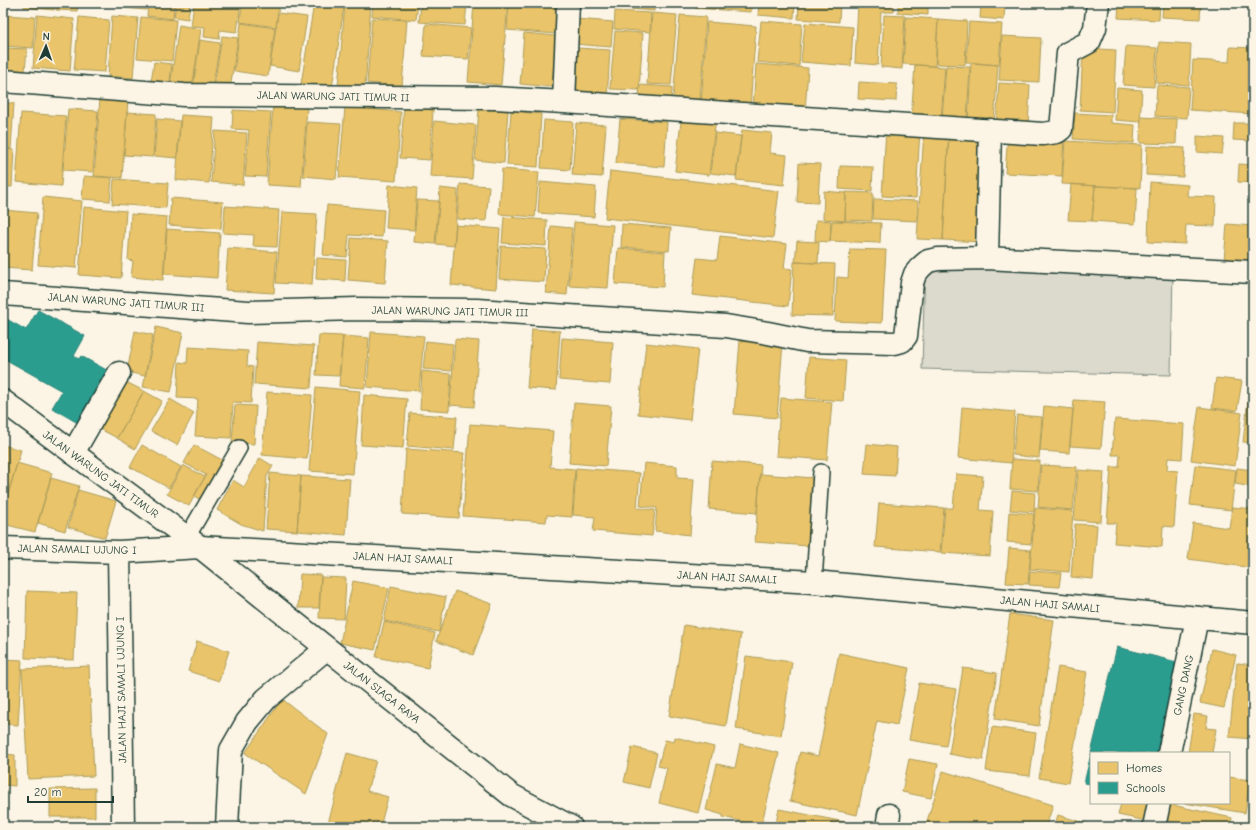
<svg xmlns="http://www.w3.org/2000/svg" width="1256" height="830" viewBox="0 0 1256 830" font-family="'Comic Neue',sans-serif">
	<rect width="100%" height="100%" fill="#fcf5e5"/>
	<filter id="ink" filterUnits="userSpaceOnUse"><feTurbulence type="fractalNoise" baseFrequency=".025" numOctaves="2"/><feDisplacementMap in="SourceGraphic" scale="8" xChannelSelector="R" yChannelSelector="G"/><feConvolveMatrix kernelMatrix="1 2 1 2 8 2 1 2 1" color-interpolation-filters="sRGB"/></filter>
	<g filter="url(#ink)">
		<path fill="#dcdacc" stroke="#7e8c80" d="M925,264l248,5 -2,106 -249,-6z"/>
		<path fill="#e9c46a" stroke="#ac9c5a" d="M24,3h31l-1,7 -30,-3z
			M57,3h21l-1,8 -21,-1z
			M124,3h23l-1,7 -22,-2z
			M148,3h26l-1,16 -26,-3z
			M176,3h14l-2,16 -14,-2z
			M194,3h47l-4,29 -17,-2 -1,9 -15,-2 1,-10 -14,-1z
			M242,3h23l14,2 -3,22 -36,-5z
			M314,3l30,3 -12,82 -31,-4z
			M345,3h26l-6,85 -27,-1z
			M373,3h45l-2,17 -44,-4z
			M421,3h46l-2,22 -46,-3z
			M474,3h34l-7,82 -33,-3z
			M509,3h50l-2,31 -50,-4z
			M606,3h48v8l-48,-4z
			M695,3h57l-1,9 -56,-4z
			M759,3h36l-1,15 -36,-3z
			M799,3h41l-1,19 -41,-3z
			M858,3h36v9h-13l-3,53 -23,-2z
			M898,3h30v12l-30,-2z
			M981,3h24l-1,17 -24,-2z
			M1119,3h41l-1,17 -41,-2z
			M1163,3h38l-1,16 -38,-2z
			M615,11l36,2 -1,19 -36,-3z
			M278,13l29,4 -8,54 -29,-5z
			M652,13l25,2 -6,70 -24,-1z
			M5,15l30,2 -2,31 -30,-2z
			M37,15l37,4 -4,52 -37,-3z
			M680,15l26,2 -6,84 -27,-2z
			M884,15l21,1 -3,53 -21,-2z
			M112,16l26,2 -5,60 -25,-2z
			M79,17l30,3 -4,52 -31,-2z
			M141,17l35,3 -4,41 -35,-3z
			M906,17l32,2 -3,47 -32,-2z
			M372,18l35,2 -5,66 -35,-3z
			M576,19l37,3 -2,25 -37,-3z
			M938,19l29,2 -2,44 -29,-1z
			M761,21l41,3 -3,42 -42,-4z
			M707,22l49,4 -6,82 -49,-4z
			M969,22l33,2 -3,41 -33,-3z
			M241,23l34,5 -7,48 -34,-5z
			M805,23l48,4 -2,39 -50,-4z
			M426,24l45,4 -3,31 -45,-3z
			M179,25l22,4 -9,60 -22,-3z
			M615,31l28,2 -4,57 -29,-1z
			M524,33l32,3 -4,51 -32,-3z
			M222,36l16,2 -8,51 -16,-3z
			M1002,36l39,2 -2,44 -40,-2z
			M200,40l20,3 -8,47 -19,-3z
			M1159,42l32,2 -2,41 -33,-2z
			M1126,46l31,2 -3,39 -31,-2z
			M1230,47l23,1v66l-63,-4 3,-50 36,2z
			M3,48l24,1 -2,22 -22,-2z
			M578,48l32,2 -3,51 -32,-2z
			M1083,48l33,2 -3,62 -33,-2z
			M154,62l18,2 -3,27 -19,-3z
			M971,63l27,2 -4,59 -26,-2z
			M756,64l52,4 -3,44 -52,-4z
			M915,65l30,2 -4,53 -30,-1z
			M946,66l24,1 -3,53 -25,-2z
			M859,82l38,2 -1,17 -38,-2z
			M999,83l31,2 -2,42 -32,-2z
			M640,85l32,2 -1,21 -33,-2z
			M1157,85l32,2 -2,31 -32,-2z
			M1117,88l25,2 -2,32 -25,-2z
			M100,98l28,2 -6,78 -28,-2z
			M3,103h11l-3,46 -8,-1z
			M273,105l34,3 -6,79 -34,-2z
			M345,107l56,5 -5,69 -57,-4z
			M404,107l29,3 -3,50 -30,-2z
			M68,109l30,2 -5,61 -30,-2z
			M479,109l29,2 -4,52 -29,-3z
			M233,110l38,2 -5,65 -21,-1 4,-46 -17,-1z
			M511,111l30,3 -3,53 -31,-2z
			M127,112l29,2 -3,43 -29,-2z
			M21,113l45,3 -5,70 -45,-4z
			M1075,113l36,2v8l24,2 -1,18 -61,-4z
			M682,114l34,4 -7,57 -34,-4z
			M181,115l33,2 -5,66 -33,-3z
			M1141,117l36,2 -1,25 -36,-1z
			M157,119l23,2 -3,37 -23,-2z
			M620,119l47,3 -3,45 -48,-4z
			M544,120l29,2 -3,48 -29,-2z
			M434,121l42,4 -4,54 -42,-3z
			M307,122l34,2 -5,55 -33,-3z
			M576,123l30,2 -4,52 -30,-2z
			M1234,123h19v18l-20,-1z
			M886,128l34,2 -4,68 -34,-2z
			M742,130l30,3 -2,20 17,2 -3,30 -48,-5z
			M215,131l32,2 -4,52 -32,-3z
			M924,131l25,1 -6,108 -26,-1z
			M949,132l39,4 -5,106 -40,-2z
			M715,133l26,3 -5,40 -26,-3z
			M1008,133l56,3 -2,40 -57,-3z
			M1197,136l27,2 -2,16 -25,-2z
			M1065,141l77,4 -2,43 -78,-4z
			M1147,146l38,2 -2,29 -37,-2z
			M3,149l11,1 -2,37 -9,-1z
			M799,163l21,1 -2,39 -21,-1z
			M1239,164l14,1v18l-15,-1z
			M840,166l33,1 -1,24 -33,-2z
			M502,169l37,3 -4,45 -36,-3z
			M610,171l169,20 -6,47 -168,-20z
			M84,176l28,2 -2,23 -28,-2z
			M114,179l54,4 -2,25 -54,-4z
			M540,182l56,5 -2,30 -56,-4z
			M1150,182l38,3 -1,11 29,1 -1,29 -29,-1 -1,19 -37,-2z
			M460,184l29,2 -3,35 -29,-2z
			M1071,184l24,2 -3,35 -24,-1z
			M389,185l28,3 -3,42 -28,-2z
			M1095,186l42,2 -2,36 -43,-3z
			M440,188l18,2 -4,56 -18,-2z
			M824,191l22,2 -1,28 -22,-2z
			M846,192l27,1 -1,28 -27,-1z
			M43,197l39,4 -6,67 -38,-3z
			M171,198l52,4 -2,27 -52,-4z
			M874,199l44,2 -1,20 -44,-2z
			M417,200l22,1 -4,43 -21,-2z
			M327,205l57,5 -2,27 -33,-2 -2,22 -24,-2z
			M225,206l54,4 -2,37 -24,-1 1,-11 -31,-2z
			M84,207l42,4 -5,67 -42,-3z
			M3,210l34,3 -5,57 -29,-2z
			M282,212l35,2 -5,71 -36,-2z
			M131,214l36,3 -4,63 -32,-3 2,-16 -5,-1z
			M504,217l43,3 -1,26 -44,-3z
			M816,220l15,1 -1,21 -15,-1z
			M832,221l49,2 -1,20 -50,-2z
			M574,222l39,3 -5,63 -39,-2z
			M622,224l49,4 -2,23 -48,-4z
			M1227,224l26,2v36l-29,-2z
			M456,225l44,4 -4,60 -45,-4z
			M551,226l21,2 -5,67 -21,-2z
			M167,229l53,4 -3,45 -53,-4z
			M720,236l67,8 -3,24 8,1 -4,37 -96,-11 5,-37 20,2z
			M351,238l37,3 -3,42 -37,-3z
			M797,241l22,1 -1,21 -23,-1z
			M501,246l45,3 -2,33 -45,-3z
			M228,248l49,4 -3,41 -49,-3z
			M618,248l47,4 -2,35 -48,-3z
			M850,249l36,1 -4,73 -47,-2 2,-44 11,1z
			M317,258l29,2 -1,21 -29,-2z
			M794,262l41,2 -2,52 -41,-1z
			M156,327l27,6 -12,59 -28,-5z
			M532,329l28,2 -4,59 -29,-2z
			M135,331l18,4 -8,41 -18,-4z
			M371,332l53,4 -5,55 -52,-4z
			M319,335l24,1 -4,40 -23,-1z
			M343,336l26,2 -4,50 -26,-2z
			M562,338l51,4 -3,42 -51,-4z
			M455,339l24,2 -5,66 -24,-2z
			M740,340l43,3 -6,75 -43,-4z
			M426,341l27,3 -2,27 -28,-2z
			M257,342l57,4 -3,42 -57,-4z
			M646,343l52,6 -8,71 -52,-6z
			M188,347l60,4 -1,15 6,1 -2,36 -18,-1 -2,36 -36,-2 3,-37 -21,-1 2,-36 8,1z
			M809,357l37,3 -3,41 -37,-3z
			M422,371l29,3 -2,37 -29,-2z
			M1216,378l26,3 -5,30 -25,-3z
			M126,382l18,9 -27,47 -17,-9z
			M316,387l44,4 -7,83 -44,-3z
			M144,391l18,10 -27,48 -18,-11z
			M267,392l45,3 -5,64 -45,-4z
			M1249,392l4,1v50l-10,-1z
			M364,395l43,4 -4,49 -42,-3z
			M781,398l51,4 -5,58 -51,-4z
			M170,399l24,14 -17,32 -26,-14z
			M1074,400l31,2 -4,46 -31,-2z
			M574,403l37,3 -5,60 -37,-3z
			M235,405l21,1 -2,38 -22,-2z
			M1044,406l29,3 -4,44 -29,-2z
			M962,407l53,5 -4,51 -53,-5z
			M1199,407l43,6 -7,53 -44,-6z
			M410,413l47,4 -3,33 -47,-4z
			M1017,415l25,2 -3,41 -26,-3z
			M1115,419l69,5 -2,35 -14,-1 -1,12 11,1 -4,56 -11,-1 -1,21 -48,-4 2,-20h-9l4,-56h8l1,-12h-8z
			M470,424l83,7 -3,36 25,2 -3,48 -25,-2 -1,7 -83,-6z
			M867,444l30,3 -2,29 -31,-2z
			M3,445l18,5 -14,47 -4,-1z
			M142,445l39,22 -12,21 -39,-21z
			M194,445l32,17 -22,40 -10,-6 12,-21 -22,-12z
			M406,449l58,4 -5,65 -57,-4z
			M260,458l13,8 -6,10 -4,55 -22,-7 -24,-14 16,-30 11,7z
			M1012,459l28,2 -2,30 -28,-2z
			M712,461l49,4 -4,48 -48,-4z
			M17,463l35,10 -17,59 -32,-8v-12z
			M644,463l33,3v12l17,1 -4,56 -35,-4 2,-23 -17,-2z
			M183,465l22,12 -16,29 -22,-12z
			M1041,465l36,2 -4,43 -35,-3z
			M1195,465l41,5 -5,40 -41,-5z
			M576,468l64,5 -3,35 18,2 -3,26 -59,-5 2,-14 -22,-2z
			M1237,468l16,2v17l-18,-3z
			M1078,470l26,2 -3,50 -27,-2z
			M270,473l31,3 -4,55 -31,-2z
			M760,474l54,4 -5,68 -54,-4z
			M956,474l27,2 -3,34 13,1 -3,45 -49,-3 4,-45h8z
			M301,476l49,3 -4,56 -49,-4z
			M51,478l28,8 -14,45 -27,-8z
			M78,490l38,11 -11,37 -37,-11z
			M1012,491l23,2 -1,19 -24,-2z
			M879,503l65,5 -4,44 -65,-5z
			M1232,507l21,2v59l-65,-9 5,-36 36,5z
			M1035,508l38,3 -4,61 -39,-3z
			M1009,512l25,2 -3,30 -24,-2z
			M1075,524l22,1 -4,54 -22,-2z
			M1009,548l22,2 -3,34 -22,-1z
			M3,570h3l-1,65h-2z
			M1030,571l31,2 -2,14 -30,-2z
			M300,574l21,1 -2,33h-21z
			M321,577l25,1 -2,41 -25,-1z
			M353,581l36,7 -14,62 -35,-7z
			M391,586l55,11 -7,35 -55,-11z
			M27,591l50,2 -3,67 -49,-2z
			M455,591l37,13 -19,51 -37,-14z
			M1010,614l44,6 -15,106 -44,-7z
			M384,622l51,11 -7,35 -52,-11z
			M684,625l57,9 -15,92 -57,-10z
			M197,641l32,10 -10,30 -31,-10z
			M1212,649l24,6 -12,53 -24,-5z
			M839,653l70,15 -12,57 -20,-4 -20,94 -67,-14 10,-49 18,4z
			M746,656l46,6 -11,74 -45,-7z
			M3,659l19,1 -4,65 -15,-1z
			M1237,663l16,2v74l-24,-2z
			M89,666l5,110 -66,3 -6,-110z
			M1058,667l29,5 -19,111 -29,-5z
			M963,668l34,5 -14,87 -34,-6z
			M919,683l37,6 -10,57 -37,-6z
			M282,699l46,35 -22,60 -61,-41z
			M1194,714l14,2 -2,12 10,1 -4,24h-24z
			M992,727l44,6 -6,43 -44,-5z
			M675,737l39,10 -16,66 -39,-10 8,-35 -9,-2 7,-26 9,2z
			M740,744l39,9 -18,73 -38,-9v-2l-17,-5 11,-46 18,4z
			M632,747l25,6 -8,35 -25,-6z
			M347,753l29,8 -9,30 21,6 -8,30h-53z
			M3,754l12,1v31l-12,-1z
			M909,759l29,5 -7,34 -29,-6z
			M943,771l110,34 -7,22h-121z
			M1229,777l21,3 -5,33 -61,-10h45z
			M95,788v29h-45v-28z
			M3,789h3l-1,38h-2z
			M1121,803h30l-4,18 -29,-6z
			M1168,804l64,14 -2,9h-41l1,-1 -25,-6z
			M779,809l91,18h-95z
			M1058,815l37,11 -41,1z"/>
		<path fill="#2a9d8f" stroke="#278074" d="M38,310l47,26 -11,20 5,3 2,-3 31,17 -29,53 -31,-18 10,-17 -59,-33v-41l23,13z
			M1117,647l68,17 -21,89h-73z
			M1091,754v30l-7,-1z"/>
		<g fill="none" stroke-linecap="round" stroke-linejoin="round">
			<g stroke="#1f3d34" stroke-width="18">
				<path id="service" d="M188,538l5,-11 46,-79
					M814,582l7,-110"/>
			</g>
			<g stroke="#1f3d34" stroke-width="25">
				<path id="minor" d="M3,81l181,14 311,3 69,4 4,-99
					M564,102l479,32 14,-2 4,-3 7,-76 21,-11 6,-14 3,-25
					M987,258l3,-128
					M3,294l245,18 109,-3 120,1 249,16 42,7 39,8 88,2 7,-2 4,-5 6,-53 3,-9 6,-7 7,-6 10,-2 49,-1 266,14
					M73,453l46,-80
					M3,548l116,4 81,-5
					M119,552l4,275
					M1169,753l28,-135
					M227,827l4,-77 16,-28 19,-23 60,-50
					M887,827l2,-12
					M1154,827l5,-24"/>
			</g>
			<g stroke="#1f3d34" stroke-width="25">
				<path id="tertiary" d="M200,547l614,35 439,41"/>
			</g>
			<g stroke="#1f3d34" stroke-width="25">
				<path id="secondary" d="M3,401l197,146 311,248 60,32"/>
			</g>
			<use href="#service" stroke="#fcf5e5" stroke-width="15"/>
			<use href="#minor" stroke="#fcf5e5" stroke-width="22"/>
			<use href="#tertiary" stroke="#fcf5e5" stroke-width="22"/>
			<use href="#secondary" stroke="#fcf5e5" stroke-width="22"/>
		</g>
	</g>
	<g text-anchor="middle" stroke-width="4" stroke-linejoin="round" paint-order="stroke">
		<g font-size="11" fill="#1f3d34" stroke="#fcf5e5">
			<text transform="translate(333 96) rotate(1)" y="4">JALAN WARUNG JATI TIMUR II</text>
			<text transform="translate(126 302) rotate(4)" y="4">JALAN WARUNG JATI TIMUR III</text>
			<text transform="translate(450 311) rotate(1)" y="4">JALAN WARUNG JATI TIMUR III</text>
			<text transform="translate(101 474) rotate(36)" y="4">JALAN WARUNG JATI TIMUR</text>
			<text transform="translate(77 549) rotate(1)" y="4">JALAN SAMALI UJUNG I</text>
			<text transform="translate(403 558) rotate(3)" y="4">JALAN HAJI SAMALI</text>
			<text transform="translate(727 577) rotate(3)" y="4">JALAN HAJI SAMALI</text>
			<text transform="translate(1050 604) rotate(5)" y="4">JALAN HAJI SAMALI</text>
			<text transform="translate(1183 685) rotate(-78)" y="4">GANG DANG</text>
			<text transform="translate(121 690) rotate(-91)" y="4">JALAN HAJI SAMALI UJUNG I</text>
			<text transform="translate(382 692) rotate(38)" y="4">JALAN SIAGA RAYA</text>
		</g>
	</g>
	<rect width="1256" height="830" fill="none" stroke="#fcf5e5" stroke-width="16"/>
	<rect x="8" y="8" width="1240" height="814" fill="none" stroke="#1f3d34" stroke-width="1.5" filter="url(#ink)"/>
	<rect x="1090" y="752" width="140" height="52" fill="#fcf5e5" stroke="#a4ab9e"/>
	<rect x="1098" y="762" width="20" height="12" fill="#e9c46a" stroke="#a4ab9e"/>
	<text x="1126" y="772" font-size="12" fill="#1f3d34">Homes</text>
	<rect x="1098" y="782" width="20" height="12" fill="#2a9d8f" stroke="#a4ab9e"/>
	<text x="1126" y="792" font-size="12" fill="#1f3d34">Schools</text>
	<g transform="translate(46 46) rotate(2)" stroke="#fcf5e5" stroke-width="3" paint-order="stroke">
	<path d="M0-3L7 15L0 10L-7 15Z" fill="#1f3d34"/>
	<text y="-6" font-size="11" font-weight="bold" text-anchor="middle" fill="#1f3d34">N</text>
	</g>
	<path d="M28 796v6h85v-6" fill="none" stroke="#1f3d34" stroke-width="2"/>
	<text x="34" y="796" font-size="12" fill="#1f3d34" stroke="#fcf5e5" stroke-width="3" paint-order="stroke">20 m</text>
</svg>
